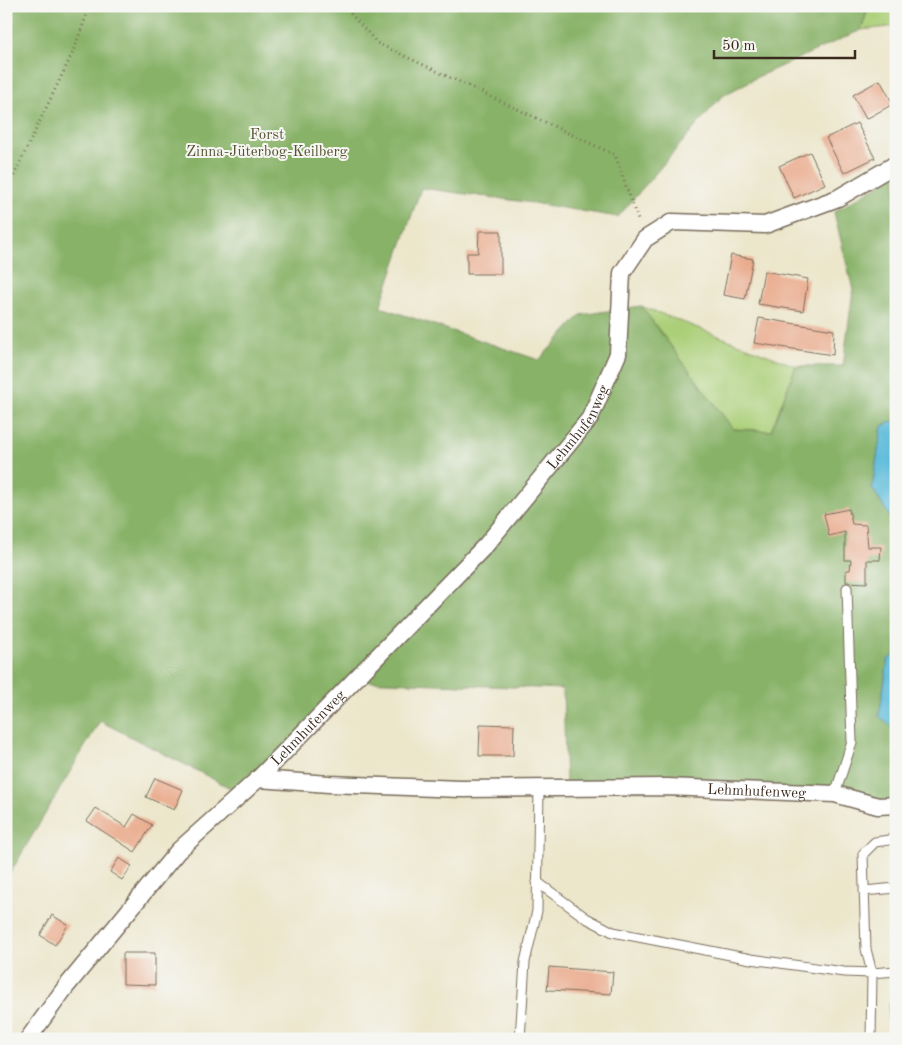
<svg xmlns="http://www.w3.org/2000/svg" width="902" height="1045" viewBox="0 0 902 1045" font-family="'Old Standard TT',serif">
	<rect width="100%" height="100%" fill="#f6f6f2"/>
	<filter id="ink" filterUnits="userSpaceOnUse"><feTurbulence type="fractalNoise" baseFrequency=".02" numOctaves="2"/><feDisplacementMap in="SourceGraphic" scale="10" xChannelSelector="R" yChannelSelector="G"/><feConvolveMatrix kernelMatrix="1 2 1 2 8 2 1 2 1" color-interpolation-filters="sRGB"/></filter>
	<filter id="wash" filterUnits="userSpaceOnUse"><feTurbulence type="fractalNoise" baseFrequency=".0096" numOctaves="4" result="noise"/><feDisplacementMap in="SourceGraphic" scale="20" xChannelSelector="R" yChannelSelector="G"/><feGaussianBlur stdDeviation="1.12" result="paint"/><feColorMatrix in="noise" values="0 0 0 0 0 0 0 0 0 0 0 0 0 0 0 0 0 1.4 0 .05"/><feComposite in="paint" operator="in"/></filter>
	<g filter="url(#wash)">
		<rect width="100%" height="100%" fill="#ece6cb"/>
		<path fill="#abcf78" stroke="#737c4b" d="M869,6h27v20l-35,4z
			M641,306l155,60 -25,65 -38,-2z"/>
		<path fill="#88b268" stroke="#626e43" d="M6,6h863l-8,24 -104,47 -36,20 -103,120 -85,-14 -112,-15 -41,119 159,53 42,-45 60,-9 92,123 38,2 25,-65h47l10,-76 -19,-78 62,-37v245l-14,6 -10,62 24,39v127l-8,6 -9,56 17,14v75l-56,-9 -274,-8 -3,-99 -202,-8 -115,115 -146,-75 -94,159z"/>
		<path fill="#5cbbda" stroke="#4c727c" d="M896,420v107l-24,-39 10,-62z
			M896,654v76l-17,-14 9,-56z"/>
		<g id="blocks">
			<path fill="#eaac8e" d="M880,80l13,24 -27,15 -13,-24z
				M857,123l18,35 -31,15 -18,-35z
				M810,152l15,32 -31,14 -15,-32z
				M479,231h22v43h-34v-21h11z
				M731,255l22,4 -8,40 -22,-4z
				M764,271l44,8 -5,32 -45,-7z
				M759,318l75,12 -1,25 -79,-12z
				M849,509l3,15 14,1 2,22h13l-1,13h-13v23l-21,-1v-12h4l1,-10h-6v-28l-16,4 -5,-22z
				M480,724l34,1 -1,31h-34z
				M155,778l28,12 -9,20 -28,-13z
				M96,808l30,19 8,-13 18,11 -17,27 -48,-31z
				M119,858l13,8 -10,14 -12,-8z
				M52,915l16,10 -13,20 -15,-10z
				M123,953h32v32l-32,-1z
				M549,967l64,5 -2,22 -61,-4 -3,1z
				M892,994h4v45h-3z"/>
		</g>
	</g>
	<g filter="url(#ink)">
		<use href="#blocks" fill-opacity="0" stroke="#796c5b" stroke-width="1"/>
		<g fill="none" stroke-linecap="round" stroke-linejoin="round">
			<g stroke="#796c5b" stroke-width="11">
				<path id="service" d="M835,794l17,-52 -5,-154
					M537,882l49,36 27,14 138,27 93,13 28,1 -6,-24 -3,-95 12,-12 21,-3
					M864,891l32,-3
					M520,1039l5,-77 12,-51 2,-123
					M871,1039l1,-66 24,-2"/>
			</g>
			<g stroke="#796c5b" stroke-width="19">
				<g id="minor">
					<path id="s1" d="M258,779l71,5 132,5 206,-2 168,7 43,12 18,-1"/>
					<path id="s2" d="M28,1039l37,-51 113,-137 80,-72 228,-234 104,-127 28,-64 4,-81 23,-34 27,-17 93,3 73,-27 58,-34"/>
				</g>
			</g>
			<path stroke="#796c5b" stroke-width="3" stroke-dasharray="1 4" stroke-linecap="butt" d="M344,6l33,37 238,112 24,68
				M6,182l7,-5 60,-125 17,-46"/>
			<use href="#service" stroke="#fff" stroke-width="9"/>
			<use href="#minor" stroke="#fff" stroke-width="16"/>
		</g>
	</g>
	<g text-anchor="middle" stroke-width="4" stroke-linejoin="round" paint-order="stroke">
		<g font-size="15" fill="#575334" stroke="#f6f6f2">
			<text x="267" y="139">Forst<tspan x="267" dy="17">Zinna-Jüterbog-Keilberg</tspan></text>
		</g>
		<g font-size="15" fill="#3b2a1e" stroke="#f6f6f2">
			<text dy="5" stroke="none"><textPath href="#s2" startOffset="825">Lehmhufenweg</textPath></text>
			<text dy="5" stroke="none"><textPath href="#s2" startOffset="420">Lehmhufenweg</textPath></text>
			<text dy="5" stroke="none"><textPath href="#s1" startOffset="499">Lehmhufenweg</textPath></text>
		</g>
	</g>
	<rect width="902" height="1045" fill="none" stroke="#f6f6f2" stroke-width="25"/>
	<path d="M714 50v8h141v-8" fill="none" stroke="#3b2a1e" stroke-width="2.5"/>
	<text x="722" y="50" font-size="15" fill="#3b2a1e" stroke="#f6f6f2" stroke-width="4" paint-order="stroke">50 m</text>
</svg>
